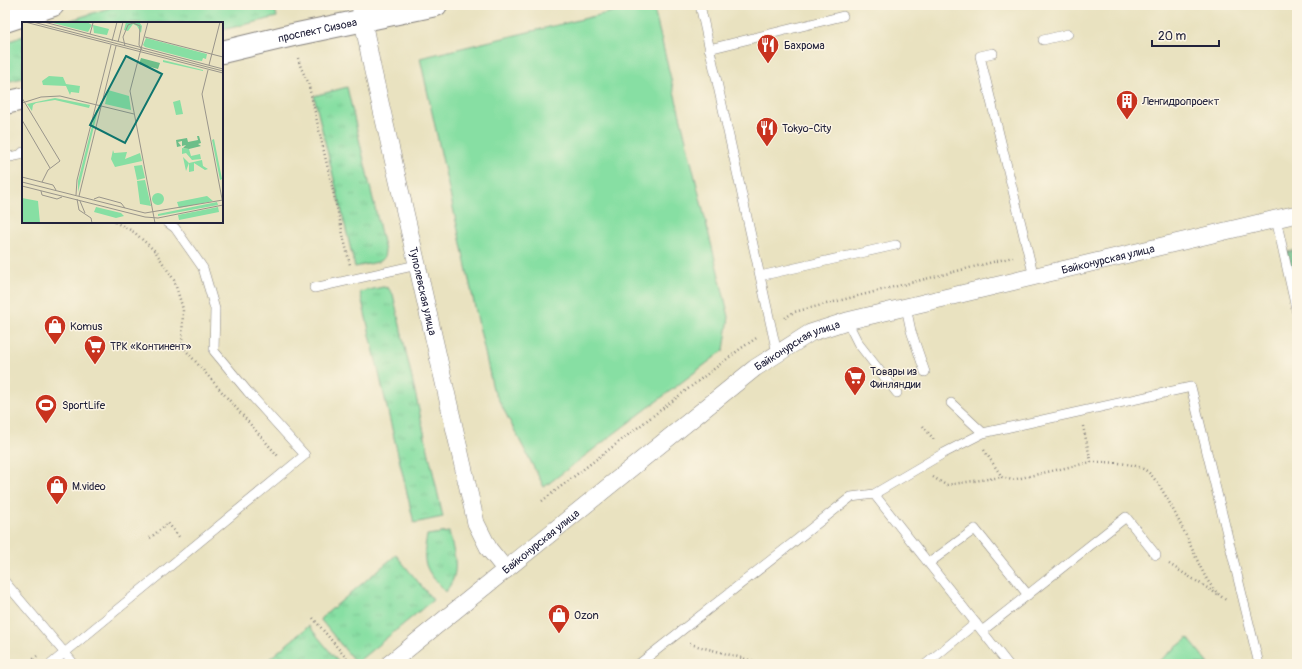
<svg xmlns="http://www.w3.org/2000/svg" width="1302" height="669" viewBox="0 0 1302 669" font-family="Pangolin,sans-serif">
	<defs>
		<pattern id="grass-tufts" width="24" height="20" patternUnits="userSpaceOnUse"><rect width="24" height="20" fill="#87dfa3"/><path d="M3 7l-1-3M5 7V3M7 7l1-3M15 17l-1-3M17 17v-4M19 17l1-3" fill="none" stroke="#74bf8d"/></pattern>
		<pattern id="forest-crowns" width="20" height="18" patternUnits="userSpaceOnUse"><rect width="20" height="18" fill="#6dbe89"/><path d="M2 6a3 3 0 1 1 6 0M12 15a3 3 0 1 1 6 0" fill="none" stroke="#599a71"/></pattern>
	</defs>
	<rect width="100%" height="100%" fill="#fcf5e5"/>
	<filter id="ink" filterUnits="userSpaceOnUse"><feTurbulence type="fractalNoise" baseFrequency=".025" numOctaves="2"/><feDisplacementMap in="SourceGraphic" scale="8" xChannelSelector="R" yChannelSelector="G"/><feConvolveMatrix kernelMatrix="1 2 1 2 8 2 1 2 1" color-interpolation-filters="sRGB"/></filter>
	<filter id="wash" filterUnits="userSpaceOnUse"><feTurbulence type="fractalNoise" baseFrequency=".012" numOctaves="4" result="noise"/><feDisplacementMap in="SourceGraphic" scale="16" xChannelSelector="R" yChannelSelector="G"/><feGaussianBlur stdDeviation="0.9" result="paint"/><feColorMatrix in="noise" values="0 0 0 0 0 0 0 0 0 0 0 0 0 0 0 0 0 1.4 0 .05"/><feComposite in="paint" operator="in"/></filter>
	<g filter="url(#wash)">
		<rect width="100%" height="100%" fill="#e9e2c0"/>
		<path fill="url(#grass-tufts)" stroke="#54806f" d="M118,5h156l3,12 -55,13v-7h-160z
			M23,36v42l-18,4v-39z
			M347,87l38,164 -1,7 -6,4 -23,5 -41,-171z
			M383,287l5,1 5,6 50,223 -29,6 -54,-231z
			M449,532c5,23 13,41 -4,60 -19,-23 -24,-26 -18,-57z
			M396,555l37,45 -77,63 -36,-44z
			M309,626l31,38h-77z"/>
		<path fill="url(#forest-crowns)" stroke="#487062" d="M1297,250v45l-10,-43z"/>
		<path fill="#87dfa3" stroke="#54806f" d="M641,5h12l76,312 -5,33 -180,137 -51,-98 -73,-331z
			M1188,638l21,26h-54z"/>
	</g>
	<g filter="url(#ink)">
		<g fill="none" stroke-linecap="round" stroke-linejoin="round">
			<g stroke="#86827e" stroke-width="10">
				<path id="service" d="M700,5l77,348
					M1043,40l25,-6
					M709,49l134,-33
					M993,53l-13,3 54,221
					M5,158l15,-3 3,-3
					M1276,219l21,94
					M760,276l136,-31
					M314,288l103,-23
					M906,307l5,24 14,41
					M847,321l11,22 39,50
					M951,403l32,30
					M874,494l134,170
					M929,563l46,-34 53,66
					M5,582l69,82
					M982,631l144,-114 30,38
					M51,664l254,-209 -57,-63 -34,-41 1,-42 -12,-41 -28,-40 -8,-6
					M639,664l212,-167 23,-3 70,-41 39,-20 208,-46 68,277
					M926,664l50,-41"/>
			</g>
			<g stroke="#86827e" stroke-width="18">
				<g id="minor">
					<path id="s1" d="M360,5l12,62 104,456 13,26 17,21"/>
					<path id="s2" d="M389,664l366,-296 55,-35 37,-12 450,-107"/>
				</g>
			</g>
			<g stroke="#86827e" stroke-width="24">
				<g id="tertiary">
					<path d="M5,21l48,-16"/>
					<path id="s3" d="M222,52l71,-17 143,-30"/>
					<path d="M5,103l18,-4"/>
				</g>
			</g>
			<path stroke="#86827e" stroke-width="2.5" stroke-dasharray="1 3" stroke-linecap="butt" d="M298,58l3,10 7,14 42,183
				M115,222l19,10 21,19 19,29 9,29 -1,37 96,110 -1,1
				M785,318l9,-6 219,-55
				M923,426l12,15
				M1083,426l8,36
				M984,450l18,27 10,3 79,-18c15,0 41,0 54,8 17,9 45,75 54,94 6,13 14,28 27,36
				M933,477l13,8 56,-8
				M542,501l198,-152 18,-12
				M150,538l18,-15 12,15
				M1169,564l48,30
				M313,618l38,46
				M690,644l74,20
				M27,664l10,-8"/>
			<use href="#service" stroke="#fff" stroke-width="9"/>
			<use href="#minor" stroke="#fff" stroke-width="17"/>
			<use href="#tertiary" stroke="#fff" stroke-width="22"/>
		</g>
	</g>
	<defs>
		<g id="restaurant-pin" transform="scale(1.15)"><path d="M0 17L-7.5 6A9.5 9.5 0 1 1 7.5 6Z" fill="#c8321e" stroke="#fcf5e5"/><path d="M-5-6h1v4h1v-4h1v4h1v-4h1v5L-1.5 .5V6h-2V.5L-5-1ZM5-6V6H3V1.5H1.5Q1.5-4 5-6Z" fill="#fff"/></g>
		<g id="building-pin" transform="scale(1.15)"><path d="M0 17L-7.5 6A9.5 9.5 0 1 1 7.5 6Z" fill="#c8321e" stroke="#fcf5e5"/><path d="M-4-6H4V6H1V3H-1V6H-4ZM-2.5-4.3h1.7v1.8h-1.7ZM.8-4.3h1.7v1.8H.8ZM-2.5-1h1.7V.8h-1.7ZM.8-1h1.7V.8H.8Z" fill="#fff"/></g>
		<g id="shop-pin" transform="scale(1.15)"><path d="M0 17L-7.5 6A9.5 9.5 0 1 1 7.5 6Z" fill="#c8321e" stroke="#fcf5e5"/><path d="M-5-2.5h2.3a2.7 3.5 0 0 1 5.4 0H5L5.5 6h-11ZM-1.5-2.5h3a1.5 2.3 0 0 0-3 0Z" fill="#fff"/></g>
		<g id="supermarket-pin" transform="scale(1.15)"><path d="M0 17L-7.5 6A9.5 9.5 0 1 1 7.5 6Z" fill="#c8321e" stroke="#fcf5e5"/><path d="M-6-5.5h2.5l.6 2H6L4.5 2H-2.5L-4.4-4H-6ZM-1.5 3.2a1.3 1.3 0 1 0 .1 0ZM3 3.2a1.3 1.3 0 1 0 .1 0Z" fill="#fff"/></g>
		<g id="stadium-pin" transform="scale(1.15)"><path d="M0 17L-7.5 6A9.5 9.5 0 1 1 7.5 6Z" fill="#c8321e" stroke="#fcf5e5"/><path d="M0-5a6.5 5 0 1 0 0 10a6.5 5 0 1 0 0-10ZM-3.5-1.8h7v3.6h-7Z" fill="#fff"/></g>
	</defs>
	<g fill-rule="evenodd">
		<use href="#restaurant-pin" x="768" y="45"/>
		<use href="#building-pin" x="1127" y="101"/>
		<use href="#restaurant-pin" x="767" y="128"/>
		<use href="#shop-pin" x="55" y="326"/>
		<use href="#supermarket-pin" x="95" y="346"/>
		<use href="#supermarket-pin" x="855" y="377"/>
		<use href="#stadium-pin" x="46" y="405"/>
		<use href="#shop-pin" x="57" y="486"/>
		<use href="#shop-pin" x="559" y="615"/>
	</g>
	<g text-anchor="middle" stroke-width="3" stroke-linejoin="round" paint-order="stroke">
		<g font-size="11" fill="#22223b" stroke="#fcf5e5">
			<text dy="4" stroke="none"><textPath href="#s3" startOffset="98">проспект Сизова</textPath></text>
			<text dy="4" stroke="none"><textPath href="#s2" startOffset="843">Байконурская улица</textPath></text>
			<text dy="4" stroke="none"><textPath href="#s1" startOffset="293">Туполевская улица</textPath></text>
			<text dy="4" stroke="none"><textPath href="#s2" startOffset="519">Байконурская улица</textPath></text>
			<text dy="4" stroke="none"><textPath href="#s2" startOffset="195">Байконурская улица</textPath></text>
		</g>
		<g font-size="11" fill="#22223b" stroke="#fcf5e5" text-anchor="start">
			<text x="784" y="49">Бахрома</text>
			<text x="1142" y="105">Ленгидропроект</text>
			<text x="782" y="132">Tokyo-City</text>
			<text x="70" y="330">Komus</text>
			<text x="110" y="350">ТРК «Континент»</text>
			<text x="870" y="375">Товары из<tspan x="870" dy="13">Финляндии</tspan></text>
			<text x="62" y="409">SportLife</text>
			<text x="72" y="490">M.video</text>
			<text x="574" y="619">Ozon</text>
		</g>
	</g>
	<g transform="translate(22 22)">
		<rect width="201" height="201" fill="#e9e2c0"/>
		<path d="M104,0h13l3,4 -1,7 -4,-7 -4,-2 -5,7 -4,-1zM141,38l40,10v1l-40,-9zM27,54l14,1 3,7 14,2 -1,7 -8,-1 -1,3 -4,-9 -23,-1 -1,-4zM33,76l35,7 -1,3 -34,-8 -19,3 -3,2 -1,6 -5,-7zM74,88h2l-20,82v-11zM192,117l8,40 -2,1 -8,-40zM160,126l7,1 2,7 9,-2 1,5 -9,1 -6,-7 -4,1zM91,128l1,3 13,-1 -2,7 15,-6 2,8 -27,6 -4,-8zM161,135l6,6 13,-3 1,6 5,3 -3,1 -11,-7v8l-5,1v-9l-3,8zM120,143l3,13 -8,2 -3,-14zM123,158l6,26 -11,-2 -3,-23zM185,174l6,5 -34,7 -2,-6zM195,180l1,3 -60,11v-2zM74,185l25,6 3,3 -8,2 -22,-6zM196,185l1,5 -40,8 -1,-5z" fill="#87dfa3"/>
		<path d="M119,36l19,5 -2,6 -19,-5zM175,114h2l2,7 -3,1 3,2 -12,3 -6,-1 3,-3 -4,1v-5l-4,1 3,4 -4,1 -1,-7 11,-2 1,4 10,-2z" fill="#6dbe89"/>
		<path d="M0,176l16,3 2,22h-18z" fill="#87dfa3"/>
		<path d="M27,0h38l5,3 -4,7zM71,3l16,4 -2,6 -13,-2zM124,16l61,16 -1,5 -3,-1 -1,3 -8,-1 -49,-13 -2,-2zM86,68l21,6 2,14 -26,-6zM158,78l3,14 -7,1 -3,-13zM130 177a6 6 0 1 1 12 0a6 6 0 1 1-12 0Z" fill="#87dfa3"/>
		<path fill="none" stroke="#99958b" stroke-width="1" d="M3,0l198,51M11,0l190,49M22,0l179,47M126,0l-18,69 25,132M68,12l3,-11 -2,-1M123,15l78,20M90,19l5,-19M96,20l5,-20M103,24l-2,-9 5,-12 5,-2 7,3 -1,19 3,5M187,43l11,-43M186,48l-6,24 21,110M0,76l38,63 -12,9 -6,12M0,81l19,-6 19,-1 74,18M0,98l28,48M0,155l31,8 3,5M0,160l123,31 78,-13M0,164l123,31 13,1 65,-13M19,169l1,4 15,4 5,-2M54,173l1,-15 34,-135M57,174l37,-150M55,177l2,11 12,8 1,5M72,177l5,-2 22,6 4,5M58,179l5,12"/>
		<path fill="#0f766e" fill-opacity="0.15" stroke="#0f766e" stroke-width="2" d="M104,34l36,18 -37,69 -35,-18z"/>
		<rect width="201" height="201" fill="none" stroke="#22223b" stroke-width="2"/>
	</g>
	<rect width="1302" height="669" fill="none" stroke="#fcf5e5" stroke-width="20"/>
	<path d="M1152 40v6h67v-6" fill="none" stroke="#22223b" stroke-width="2"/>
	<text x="1158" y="40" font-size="12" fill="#22223b" stroke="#fcf5e5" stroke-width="3" paint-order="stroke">20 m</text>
</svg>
